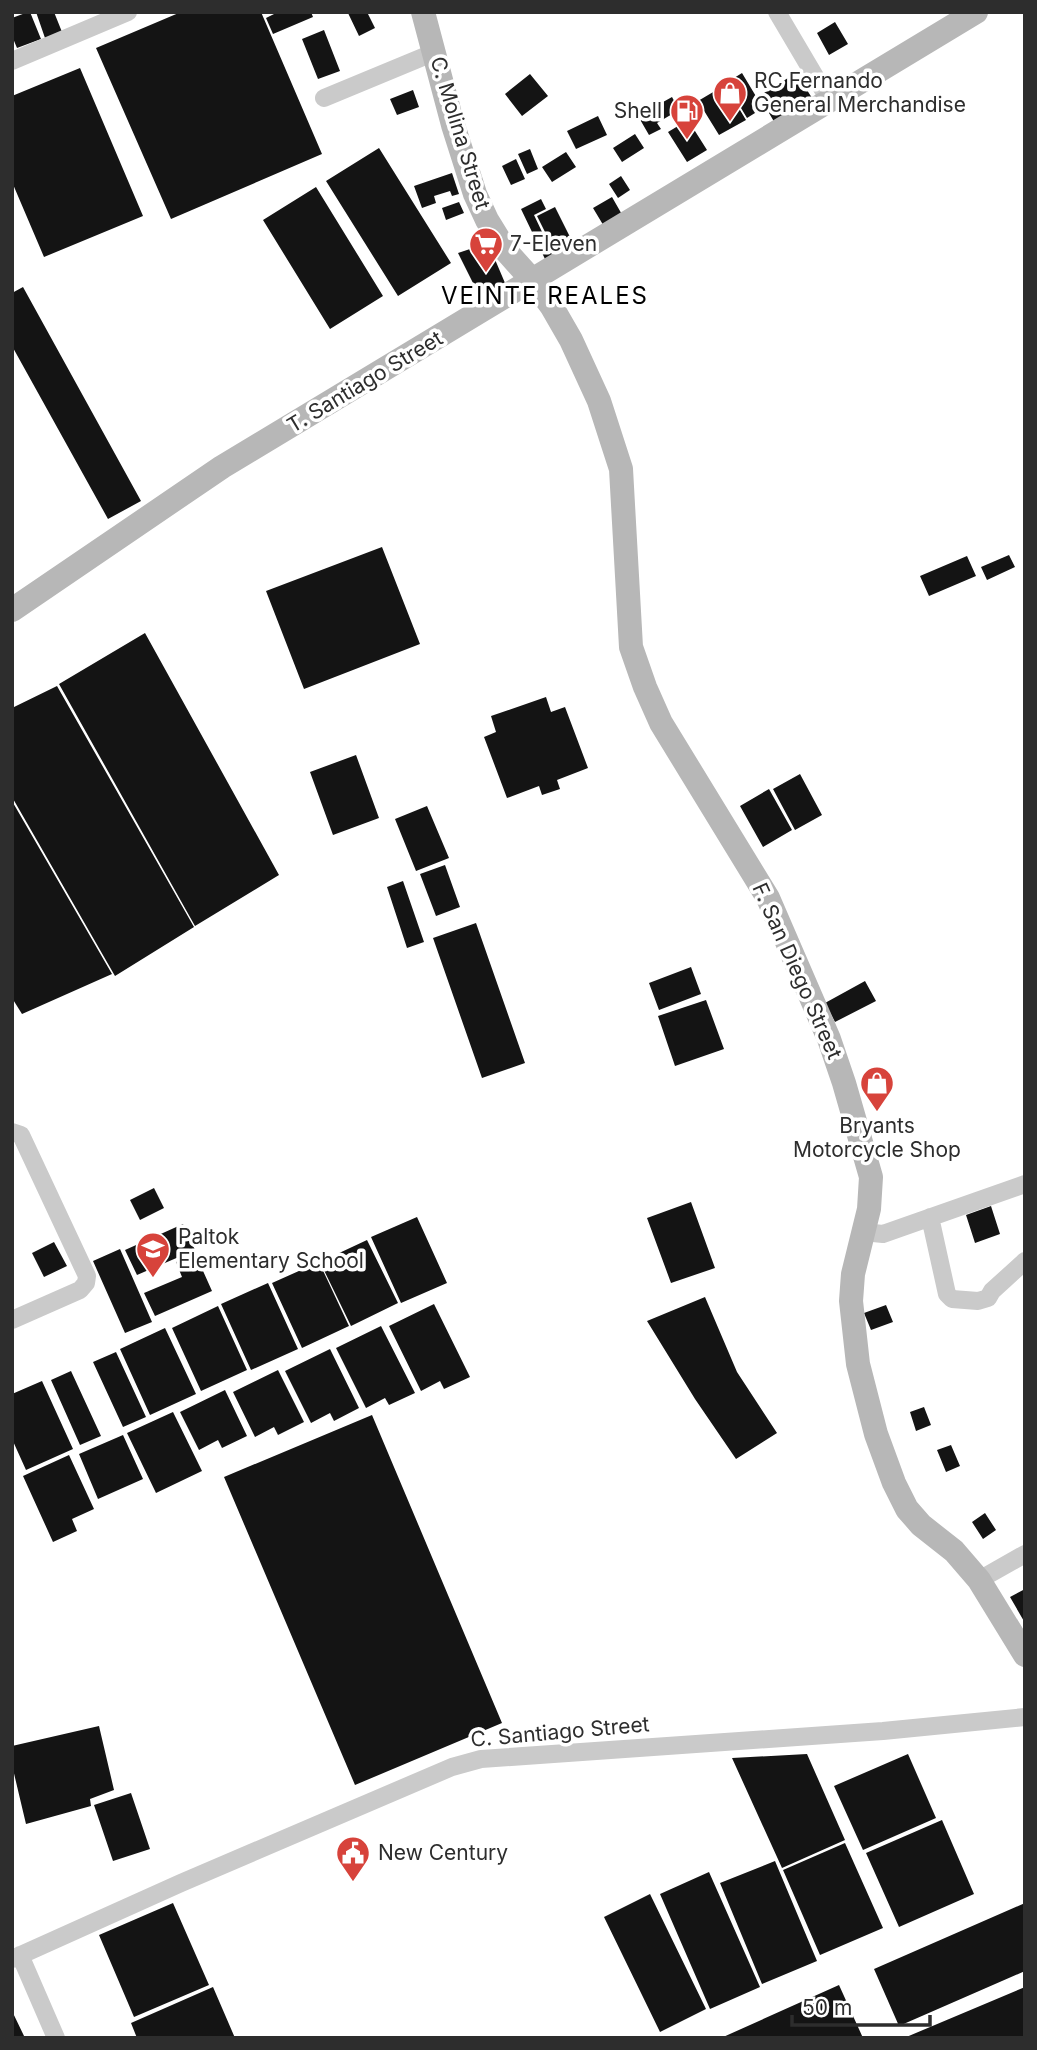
<svg xmlns="http://www.w3.org/2000/svg" width="1037" height="2050" viewBox="0 0 1037 2050" font-family="Inter,sans-serif">
	<rect width="100%" height="100%" fill="#fff"/>
	<path fill="#141414" d="M28,12h2l11,27 -24,9 -5,-12v-18z
		M36,12h18l8,20 -17,6z
		M181,12h80l61,142 -151,65 -75,-171z
		M278,12h33l2,5 -40,17 -7,-16z
		M350,12h17l8,16 -16,8 -11,-23z
		M835,22l13,22 -19,11 -12,-22z
		M324,30l16,41 -22,8 -16,-40z
		M80,68l63,148 -99,41 -32,-75v-86z
		M742,73l21,35 -16,10 -21,-35z
		M796,73l18,28 -38,24 -17,-29z
		M530,74l18,22 -26,20 -17,-22z
		M725,85l21,35 -27,15 -21,-34z
		M413,90l6,17 -22,8 -7,-16z
		M672,97l7,13 -22,13 4,6 -12,6 -11,-19z
		M598,116l9,19 -31,14 -9,-18z
		M688,120l19,30 -20,12 -19,-30z
		M635,134l9,14 -22,14 -9,-14z
		M379,148l72,115 -53,33 -72,-115z
		M530,149l8,20 -11,5 -9,-20z
		M566,152l10,15 -24,15 -10,-15z
		M516,159l9,20 -14,6 -9,-19z
		M452,173l7,21 -7,2 -2,-5 -16,5 2,7 -14,5 -8,-22z
		M621,176l9,14 -12,8 -9,-14z
		M316,187l67,109 -53,33 -67,-109z
		M612,197l12,21 -19,10 -12,-20z
		M541,199l5,10 -12,6 19,40 -8,4 -24,-50z
		M459,202l5,11 -18,7 -4,-12z
		M555,207l19,38 -18,9 -19,-38z
		M488,243l17,40 -26,12 -21,-42z
		M23,287l118,214 -33,18 -96,-173v-53z
		M382,547l38,97 -116,45 -38,-98z
		M1009,555l6,12 -28,13 -6,-13z
		M967,556l9,20 -47,20 -9,-20z
		M145,633l134,242 -84,51 -136,-242z
		M57,686l137,241 -79,49 -103,-179v-89z
		M546,697l5,15 14,-5 23,61 -31,12 3,9 -18,6 -3,-9 -32,12 -23,-61 12,-5 -5,-16z
		M356,755l23,63 -46,17 -23,-63z
		M800,774l22,41 -27,15 -22,-41z
		M769,789l23,41 -29,17 -23,-41z
		M12,801l100,173 -90,40 -10,-16z
		M427,806l22,52 -33,13 -21,-52z
		M445,865l15,42 -24,9 -16,-42z
		M403,881l21,61 -17,6 -20,-61z
		M476,923l49,140 -43,15 -49,-140z
		M691,967l10,27 -42,16 -10,-27z
		M865,981l11,20 -41,21 -10,-19z
		M706,1000l18,49 -49,17 -17,-50z
		M154,1188l10,20 -24,12 -10,-20z
		M691,1202l24,66 -44,15 -24,-65z
		M991,1206l9,28 -25,9 -9,-28z
		M417,1217l30,66 -46,20 -30,-66z
		M183,1224l12,26 -58,25 -12,-25z
		M367,1240l31,63 -47,23 -31,-64z
		M54,1242l13,24 -23,11 -12,-24z
		M120,1249l32,73 -27,11 -32,-72z
		M195,1253l17,38 -57,25 -11,-23 38,-16 -6,-15z
		M319,1262l30,64 -47,22 -30,-65z
		M268,1283l30,66 -47,21 -30,-66z
		M705,1297l32,75 40,61 -41,26 -41,-60 -48,-78z
		M434,1304l36,73 -26,12 -4,-8 -19,10 -32,-65z
		M886,1305l7,17 -22,8 -7,-17z
		M218,1306l29,64 -46,21 -29,-63z
		M381,1326l34,67 -26,12 -4,-7 -19,10 -30,-60z
		M165,1328l31,66 -46,21 -30,-66z
		M330,1349l29,59 -25,13 -4,-8 -19,10 -26,-52z
		M116,1352l30,65 -23,10 -30,-65z
		M278,1370l26,52 -26,13 -4,-8 -19,10 -22,-45z
		M71,1371l30,65 -21,9 -29,-65z
		M42,1381l31,68 -47,21 -14,-31v-45z
		M225,1390l22,46 -25,12 -4,-8 -19,10 -19,-38z
		M924,1407l7,18 -15,6 -6,-19z
		M173,1412l29,59 -46,22 -29,-60z
		M372,1415l130,308 -147,62 -131,-308z
		M123,1435l20,44 -45,20 -19,-45z
		M951,1445l9,21 -14,6 -9,-22z
		M69,1455l25,54 -22,10 5,12 -24,11 -30,-66z
		M985,1513l11,17 -13,9 -11,-17z
		M1025,1589v34l-15,-26z
		M99,1726l15,64 -24,9 1,7 -65,18 -14,-59v-19z
		M807,1754l38,86 -63,28 -50,-110z
		M908,1754l28,64 -73,32 -29,-64z
		M131,1793l19,56 -37,12 -19,-56z
		M942,1820l32,74 -75,33 -33,-74z
		M845,1843l38,85 -63,27 -37,-85z
		M775,1861l42,100 -55,23 -42,-101z
		M709,1872l51,115 -50,22 -50,-115z
		M650,1894l56,115 -46,23 -56,-115z
		M173,1903l36,82 -75,32 -35,-82z
		M1025,1903v68l-126,55 -25,-57z
		M839,1985l24,53h-142z
		M213,1987l22,51h-98l-6,-15z
		M1025,1987v51h-121z
		M12,2011l13,27h-13z"/>
	<g fill="none" stroke-linecap="round" stroke-linejoin="round">
		<path stroke="#cacaca" stroke-width="18" d="M777,12l52,88
			M12,61l116,-49
			M324,98l111,-46
			M12,1132l9,3 66,141 -1,7 -6,7 -68,30
			M930,1217l17,77 5,5 26,2 10,-3 4,-7 33,-30
			M863,1232l20,2 142,-50
			M979,1580l46,-26
			M20,1955l36,83
			M12,1959l169,-76 271,-116 29,-8 402,-28 142,-14"/>
		<path stroke="#b7b7b7" stroke-width="24" d="M423,12l30,113 22,69 12,26 19,31 27,30 19,26 19,33 28,61 22,68 10,178 14,40 16,36 107,175 61,141 15,44 27,94 -2,32 -16,65 -2,27 7,63 18,70 18,49 13,26 14,16 33,26 25,29 46,75
			M12,610l210,-143 754,-455"/>
	</g>
	<defs>
		<g id="shop-pin" transform="scale(1.75)"><path d="M0 17L-7.5 6A9.5 9.5 0 1 1 7.5 6Z" fill="#d7433b" stroke="#fff"/><path d="M-5-2.5h2.3a2.7 3.5 0 0 1 5.4 0H5L5.5 6h-11ZM-1.5-2.5h3a1.5 2.3 0 0 0-3 0Z" fill="#fff"/></g>
		<g id="fuel-pin" transform="scale(1.75)"><path d="M0 17L-7.5 6A9.5 9.5 0 1 1 7.5 6Z" fill="#d7433b" stroke="#fff"/><path d="M-5.5-6h7V0h2V4h1.3V-2.5L3-4.5l.8-.8L6-3V5H2.5V1h-1V6h-7ZM-4.2-4.7v3.2H.2V-4.7Z" fill="#fff"/></g>
		<g id="supermarket-pin" transform="scale(1.75)"><path d="M0 17L-7.5 6A9.5 9.5 0 1 1 7.5 6Z" fill="#d7433b" stroke="#fff"/><path d="M-6-5.5h2.5l.6 2H6L4.5 2H-2.5L-4.4-4H-6ZM-1.5 3.2a1.3 1.3 0 1 0 .1 0ZM3 3.2a1.3 1.3 0 1 0 .1 0Z" fill="#fff"/></g>
		<g id="school-pin" transform="scale(1.75)"><path d="M0 17L-7.5 6A9.5 9.5 0 1 1 7.5 6Z" fill="#d7433b" stroke="#fff"/><path d="M0-5L7-2L0 1L-7-2ZM-4 1L0 2.5L4 1V4Q0 6-4 4Z" fill="#fff"/></g>
		<g id="civic-pin" transform="scale(1.75)"><path d="M0 17L-7.5 6A9.5 9.5 0 1 1 7.5 6Z" fill="#d7433b" stroke="#fff"/><path d="M-.6-6.5H3V-4.5H.6V-3L4-1V1h2V6H-6V1h2V-1L-.6-3ZM-1.2 2.5V6h2.4V2.5Z" fill="#fff"/></g>
	</defs>
	<g fill-rule="evenodd">
		<use href="#shop-pin" x="730" y="93"/>
		<use href="#fuel-pin" x="687" y="111"/>
		<use href="#supermarket-pin" x="486" y="244"/>
		<use href="#shop-pin" x="877" y="1083"/>
		<use href="#school-pin" x="153" y="1249"/>
		<use href="#civic-pin" x="353" y="1853"/>
	</g>
	<g text-anchor="middle" stroke-width="7" stroke-linejoin="round" paint-order="stroke">
		<g font-size="21" fill="#2d2d2d" stroke="#fff" text-anchor="start">
			<text x="754" y="88">RC Fernando<tspan x="754" dy="24">General Merchandise</tspan></text>
			<text x="662" y="118" text-anchor="end">Shell</text>
			<text x="510" y="251">7-Eleven</text>
			<text x="877" y="1133" text-anchor="middle">Bryants<tspan x="877" dy="24">Motorcycle Shop</tspan></text>
			<text x="178" y="1244">Paltok<tspan x="178" dy="24">Elementary School</tspan></text>
			<text x="378" y="1860">New Century</text>
		</g>
		<g font-size="21" fill="#2d2d2d" stroke="#fff">
			<text transform="translate(460 133) rotate(73)" y="7">C. Molina Street</text>
			<text transform="translate(365 382) rotate(-31)" y="7">T. Santiago Street</text>
			<text transform="translate(797 971) rotate(66)" y="7">F. San Diego Street</text>
			<text transform="translate(560 1732) rotate(-5)" y="7">C. Santiago Street</text>
		</g>
		<g font-size="24" letter-spacing="2" fill="#000" stroke="#fff">
			<text x="545" y="304">VEINTE REALES</text>
		</g>
	</g>
	<rect width="1037" height="2050" fill="none" stroke="#2d2d2d" stroke-width="28"/>
	<path d="M792 2015v10h138v-10" fill="none" stroke="#2d2d2d" stroke-width="3.5"/>
	<text x="802" y="2015" font-size="21" fill="#2d2d2d" stroke="#ffffff" stroke-width="5" paint-order="stroke">50 m</text>
</svg>
